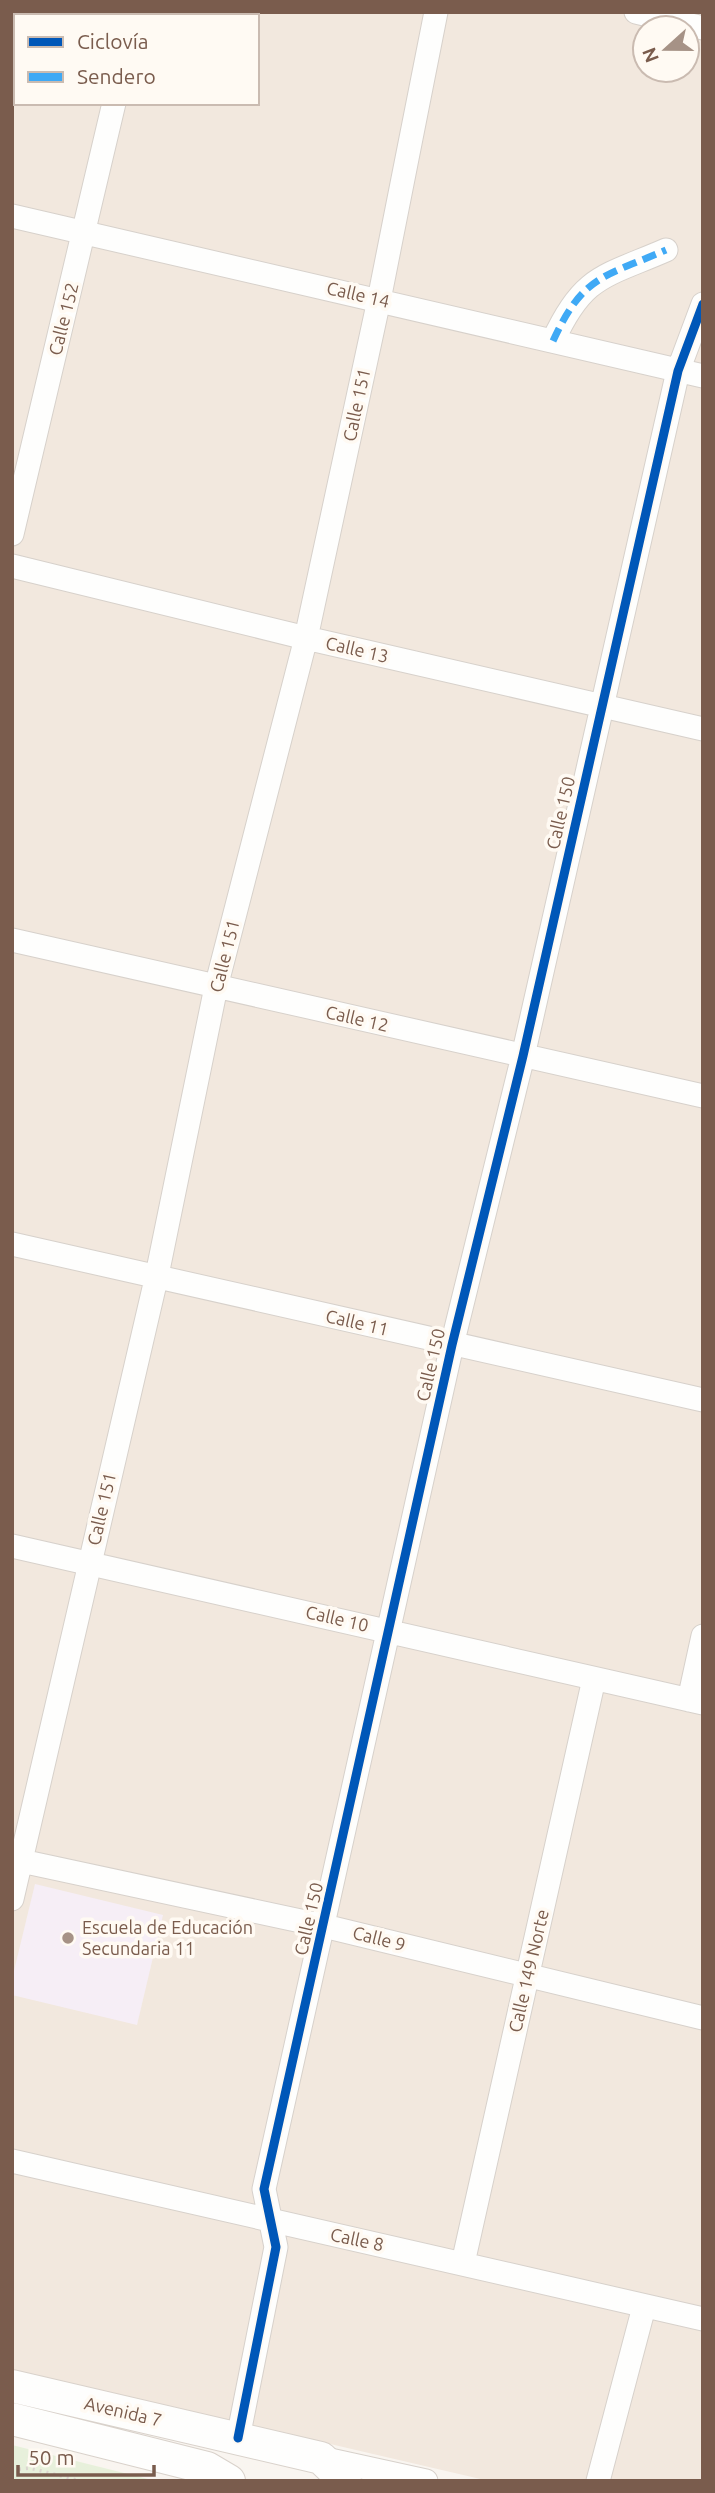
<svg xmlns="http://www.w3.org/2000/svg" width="715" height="2493" viewBox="0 0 715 2493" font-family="Ubuntu,sans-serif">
	<rect width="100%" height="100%" fill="#f9f5f0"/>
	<path fill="#f2e8de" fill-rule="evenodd" d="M12,12h691v2469h-214l-477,-111zM16,16h241v87h-241zM645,28h42v42h-42z"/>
	<path fill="#f6eef6" d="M35,1884l128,31 -26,110 -125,-30v-16z"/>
	<path fill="#e7f0db" d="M12,2445l144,36h-144z"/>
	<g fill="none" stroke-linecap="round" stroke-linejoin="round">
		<g stroke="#d7d1cb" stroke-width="25">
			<path id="street" d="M636,12l67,16
				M134,16l1,-4
				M12,216l691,160
				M553,341c30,-66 51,-64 113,-91
				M12,534l102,-431
				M12,566l294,72 397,91
				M12,940l691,156
				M12,1244l691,156
				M12,1546l691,157
				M689,1700l14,-64
				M12,1859l312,67 379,92
				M12,1899l145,-624 59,-288 90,-349 73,-338 57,-288
				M12,2161l691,158
				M463,2263l131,-584
				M238,2438l38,-191 -12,-58 188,-844 71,-289 155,-685 25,-67
				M321,2458l105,23
				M598,2481l46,-174"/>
		</g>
		<g stroke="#d9d2cb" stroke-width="34">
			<path id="secondary" d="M12,2386l309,72 24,23
				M12,2419l195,49 22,13"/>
		</g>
		<path stroke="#dcd5d0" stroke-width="3.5" stroke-dasharray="2 5" stroke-linecap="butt" d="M12,2470l18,-2 51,13"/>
		<use href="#street" stroke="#fefefd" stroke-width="23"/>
		<use href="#secondary" stroke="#fefefd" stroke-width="32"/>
		<path stroke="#3fa9f5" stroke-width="7" stroke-dasharray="14 7" stroke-linecap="butt" d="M553,341c30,-66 51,-64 113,-91"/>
		<g stroke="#fffaf3" stroke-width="13">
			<path id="cycleway" d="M238,2438l38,-191 -12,-58 188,-844 71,-289 155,-685 25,-67"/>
		</g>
		<use href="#cycleway" stroke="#0057b8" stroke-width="9"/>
	</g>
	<circle fill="#a69286" stroke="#fffaf3" stroke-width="2.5" cx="68" cy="1938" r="7"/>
	<g text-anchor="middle" stroke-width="7" stroke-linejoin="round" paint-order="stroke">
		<g font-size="18" fill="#7a5c4d" stroke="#fffaf3">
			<text transform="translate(358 295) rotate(13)" y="6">Calle 14</text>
			<text transform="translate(64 319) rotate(-76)" y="6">Calle 152</text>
			<text transform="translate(357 405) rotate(-78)" y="6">Calle 151</text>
			<text transform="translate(357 650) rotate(13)" y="6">Calle 13</text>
			<text transform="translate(561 813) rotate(-77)" y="6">Calle 150</text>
			<text transform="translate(225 956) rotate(-76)" y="6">Calle 151</text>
			<text transform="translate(357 1019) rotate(13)" y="6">Calle 12</text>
			<text transform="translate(357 1323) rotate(13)" y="6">Calle 11</text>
			<text transform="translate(431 1365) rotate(-77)" y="6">Calle 150</text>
			<text transform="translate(102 1509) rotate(-77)" y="6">Calle 151</text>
			<text transform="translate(337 1619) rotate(13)" y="6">Calle 10</text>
			<text transform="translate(309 1919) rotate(-77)" y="6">Calle 150</text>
			<text transform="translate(379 1939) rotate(14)" y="6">Calle 9</text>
			<text transform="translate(529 1971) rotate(-77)" y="6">Calle 149 Norte</text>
			<text transform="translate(357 2240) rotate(12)" y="6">Calle 8</text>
			<text transform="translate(123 2412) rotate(13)" y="6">Avenida 7</text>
		</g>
		<g font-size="18" fill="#7a5c4d" stroke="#fffaf3" text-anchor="start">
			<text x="82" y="1934">Escuela de Educación<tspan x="82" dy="21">Secundaria 11</tspan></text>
		</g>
	</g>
	<rect width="715" height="2493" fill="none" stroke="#7a5c4d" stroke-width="28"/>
	<rect x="14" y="14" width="245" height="91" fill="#fffaf3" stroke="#cabbb1" stroke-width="2"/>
	<rect x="28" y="37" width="35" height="10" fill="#0057b8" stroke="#cabbb1" stroke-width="2"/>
	<text x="77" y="49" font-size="21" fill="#7a5c4d">Ciclovía</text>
	<rect x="28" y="72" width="35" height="10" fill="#3fa9f5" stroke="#cabbb1" stroke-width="2"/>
	<text x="77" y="84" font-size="21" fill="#7a5c4d">Sendero</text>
	<g transform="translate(666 49) rotate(249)"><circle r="33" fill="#fffaf3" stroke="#cabbb1" stroke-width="2"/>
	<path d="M0-5L12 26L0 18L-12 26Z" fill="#a69286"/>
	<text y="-10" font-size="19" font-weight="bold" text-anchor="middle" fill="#7a5c4d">N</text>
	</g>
	<path d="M18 2465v10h136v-10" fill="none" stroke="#7a5c4d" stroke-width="3.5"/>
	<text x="28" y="2465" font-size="21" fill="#7a5c4d" stroke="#fffaf3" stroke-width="5" paint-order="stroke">50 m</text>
</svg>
